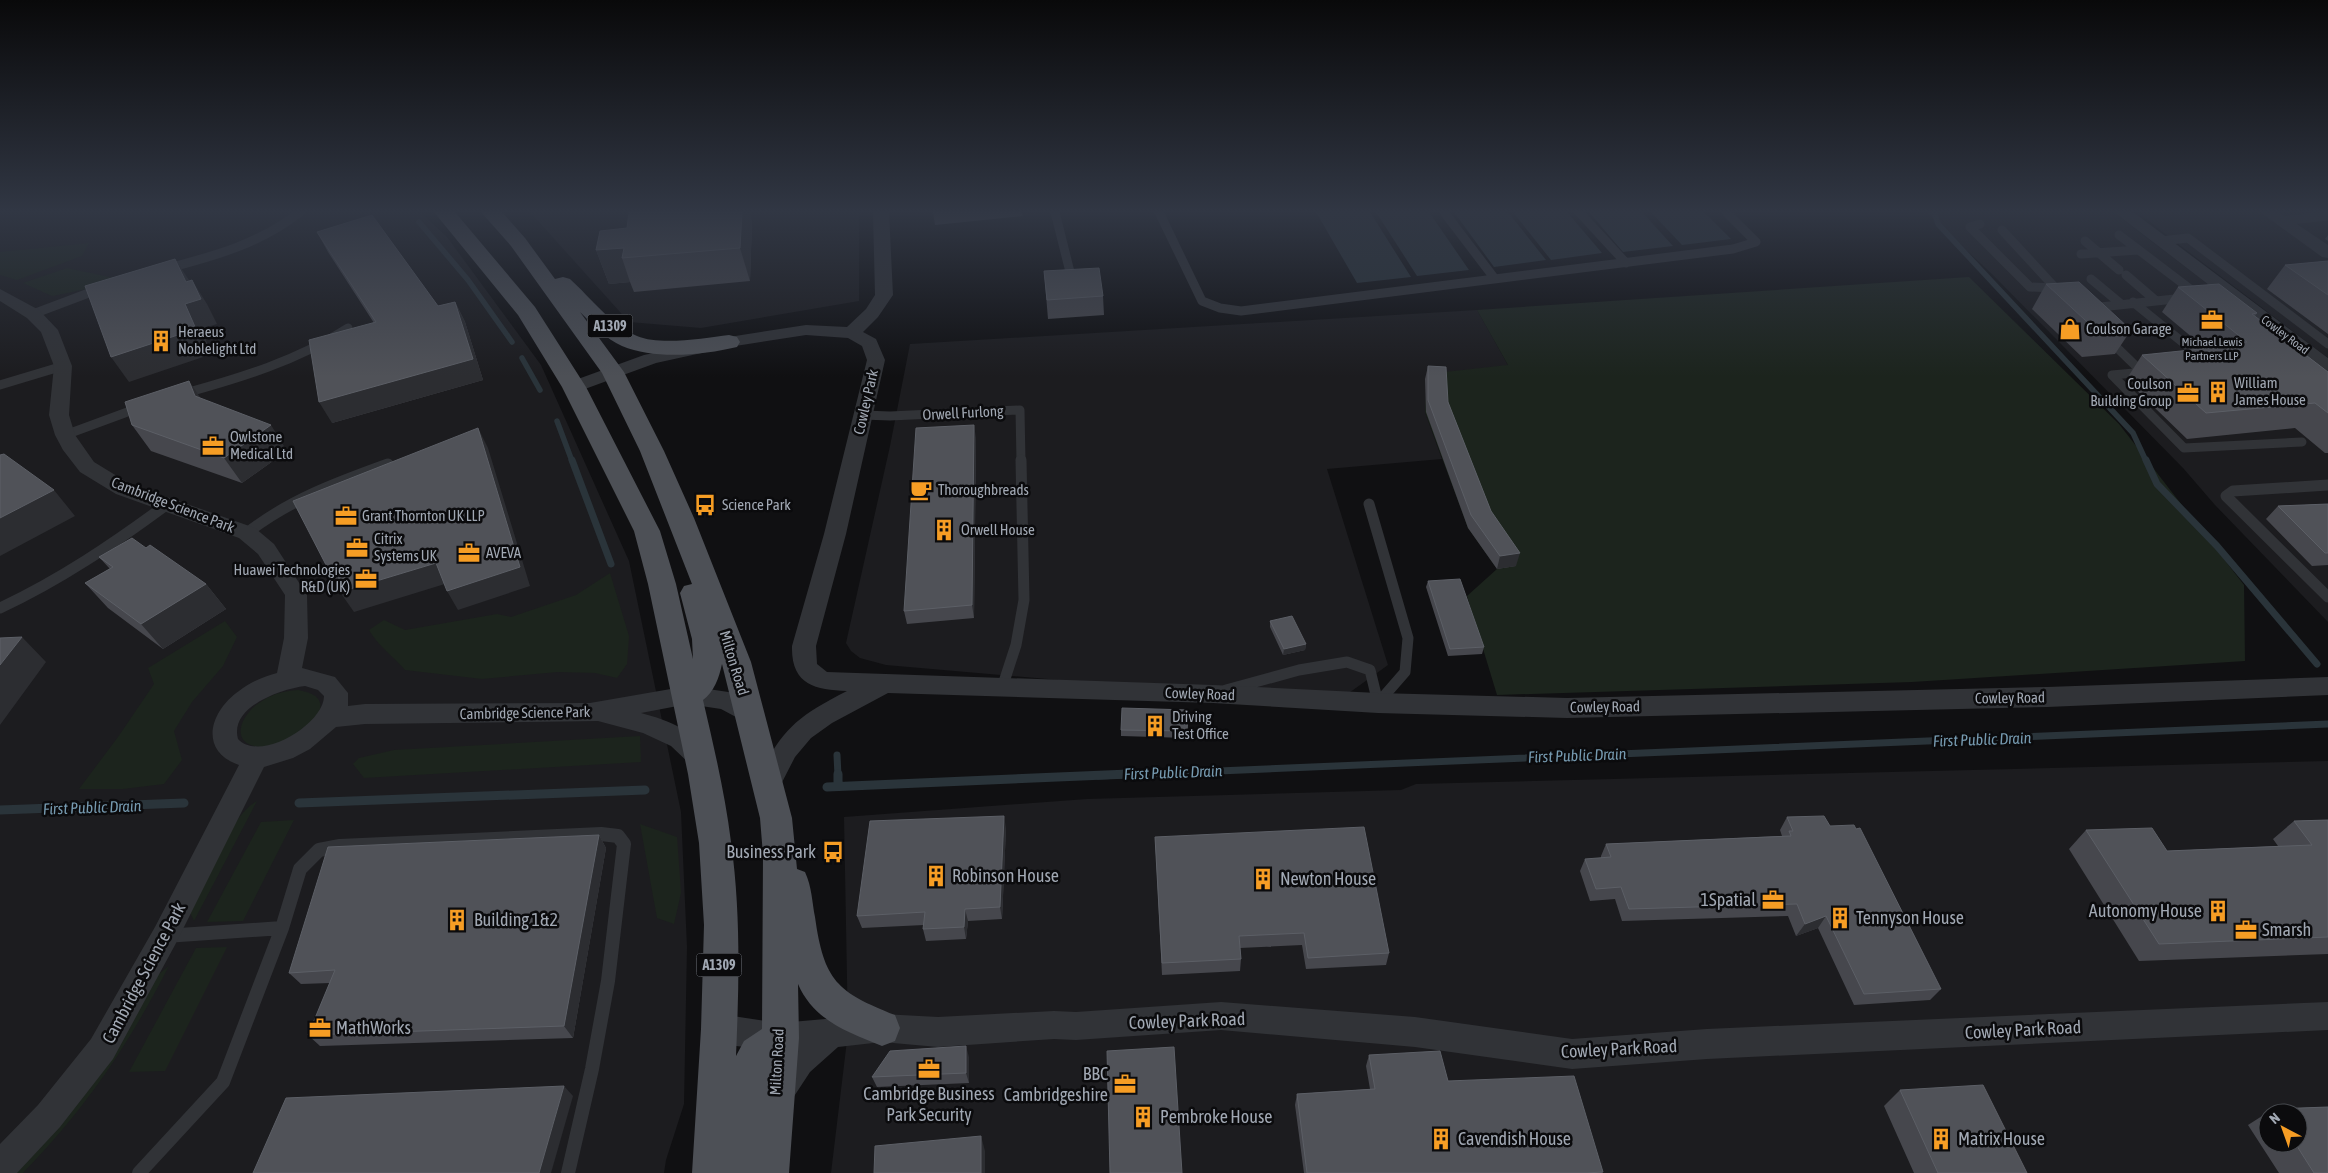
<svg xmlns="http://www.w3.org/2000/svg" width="2328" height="1173" viewBox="0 0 2328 1173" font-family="'Asap Condensed',sans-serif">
	<rect width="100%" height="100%" fill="#101012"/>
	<path fill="#1c1c1f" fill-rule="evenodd" d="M0,212h420l27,25 94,128 88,196 52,251 6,135 -3,157 -18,56 -2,13h-664z
		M530,212h329v89l-158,27 -72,-6z
		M1926,212h187l215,163v247l-113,-117 -32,-37 -189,-192z
		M2138,212h190v146l-155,-118z
		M1477,310l31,55 -83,47 17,47 -115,10 61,196 -42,30 -253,-12 -207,-18 -26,-7 -9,-7 -5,-8 44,-197 20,-102z
		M2328,761v412h-1497l17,-141 -4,-215 243,-18 314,-9 15,-6zM2268,1113h30v30h-30z"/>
	<path fill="#1c241d" d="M89,243l-7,13 -65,24 -17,-5v-23z
		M67,268l47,10 -27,11 -35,7 -29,-13z
		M1969,277l150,147 125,161 1,76 -333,21 -415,13 -30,-99 30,-27 -29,-41 -43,-116 2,-38 81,-9 -31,-55z
		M610,573l19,63 -2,28 -10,14 -22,-5 -37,-1 -76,7 -77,-9c-12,-14 -27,-24 -36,-40l15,-10 21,10 92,-16 14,3 65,-22z
		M225,621l12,16 -14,29 -31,36 -18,29 8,29 -18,24 -41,5h-44l39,-52 36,-53 -6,-16z
		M298,690c55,9 -5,55 -33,57 -36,1 -27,-30 -6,-44 12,-9 25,-12 39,-13z
		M640,736l1,26 -277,16 -11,-14 6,-6 35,-8z
		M257,801l-63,120 -6,-13c16,-28 42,-92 69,-107z
		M294,820l-51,101 -36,1 54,-100z
		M640,824l37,13 4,56 -7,31 -17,-6z
		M227,947l-62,124 -36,1 67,-124z
		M169,966c-42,81 -82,141 -146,207h-14l140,-191z"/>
	<path fill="#2a343a" d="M1316,212h54l41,65 -54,6z
		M1376,212h53l40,58 -52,6z
		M1454,212h54l38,48 -52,7z
		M1513,212h54l35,41 -51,7z
		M1589,212h53l31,34 -50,6z
		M1651,212h53l27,27 -49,6z"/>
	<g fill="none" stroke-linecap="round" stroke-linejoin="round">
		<path stroke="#2a343a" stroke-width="5.5" d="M1934,212l4,12 195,209 13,28
			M419,222l49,58 44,62
			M522,358l18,32
			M557,421l15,40"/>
		<path stroke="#2a343a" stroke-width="7" d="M572,460l39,104
			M2146,460l11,24 60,62 100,118
			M837,755l1,21
			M1099,776l1229,-52"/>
		<path stroke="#2a343a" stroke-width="9" d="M838,774v12
			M827,787l302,-13
			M299,803l346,-13
			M0,810l184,-7"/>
		<path stroke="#313337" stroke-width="9" d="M1055,212l17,68
			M1159,212l43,89 18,7 21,3 492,-62 23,-7 -30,-30
			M1444,212l51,67
			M1579,212l47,51
			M2280,221l48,-5
			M1980,224l-10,3 60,60 25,1
			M2002,230l59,64
			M2119,235l79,60
			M2085,241l34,29
			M2161,241l27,-3 140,106
			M2081,254l57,-4
			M165,269c49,-13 95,-25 135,-57
			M2126,275l29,25
			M2091,279l30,25
			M2133,302l69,56
			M2091,308l93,-10
			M33,314l69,-26
			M2107,338l35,34
			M2145,372l-33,3 72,73 118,-6
			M0,385l63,-19
			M182,394c58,-16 115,-33 166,-66
			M863,415l27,1 130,-6 1,51
			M65,435l76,-28"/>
		<path stroke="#313337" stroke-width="11" d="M2328,485l-95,6 -7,5 102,101
			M1369,504l39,134 -3,34 -27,31
			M247,533c42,-33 91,-51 141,-69
			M0,608c60,-28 113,-64 166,-103
			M1002,688l14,-43 8,-45 -3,-140
			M1226,690l73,-20 48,-8 23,8 8,33"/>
		<path stroke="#313337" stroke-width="14" d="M165,936l117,-8
			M139,1173l84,-91 59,-154 18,-59 19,-19 21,-4 261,-12 17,2 6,8 -16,137 -16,88 -24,104"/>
		<path fill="#313337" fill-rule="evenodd" d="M873,212h16l4,83 -15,22 -15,15 13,7 9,21 -39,174 -30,112 1,18 10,8 386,13 165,8 189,5 480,-11 281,-10v18l-281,12 -480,11 -189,-5 -165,-10 -325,-10 -56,30 -21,15 -16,19 -19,37 -9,3 -9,-3 -4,-8c27,-55 38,-67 93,-95 -32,-1 -56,-6 -55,-45l32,-112 43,-174 -5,-14 -14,-8 -42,-3 -77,12 -73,16 -82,30 -7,-2 -3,-4 3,-4 77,-28 85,-18 77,-12 41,2 19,-18 9,-14z
			M2114,212h19l195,146v15l-7,-2z
			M2260,212h19l49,33v13l-6,-1z
			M0,289l39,21 19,20 14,36 -3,49 6,20 19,27 36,22 125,44 19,16 33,51 1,43 -6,30 33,9 13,16v13l17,-2 225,-1 98,-17 47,7 23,14 3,7 -3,7 -9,3 -28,-15 -33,-5 -47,9c27,7 60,20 73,46l-4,7 -9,3 -9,-3 -21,-20 -28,-13 -45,-12 -233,3 -29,3 -26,22 -17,9 -29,9 -89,178 -62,114 -53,68 -43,46h-17v-29l38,-39 53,-66 64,-112 84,-162c-41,-14 -29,-54 0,-74 11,-9 24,-14 38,-18l7,-35 1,-43 -27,-41 -19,-16 -123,-44 -36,-22 -17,-22 -8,-15 -6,-20 5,-49 -13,-34 -14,-14 -27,-17zM305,686l13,4 6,6c0,28 -64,67 -86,43 -9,-32 43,-50 67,-53z
			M1221,1002l194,15 157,22 135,-10 621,-27v28l-621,29 -135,10 -157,-22 -194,-17 -145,10 -22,-1 -116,8 -56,-5 -44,5 -28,25 -19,29 -11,5 -11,-5 -5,-11 5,-11 18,-27 -68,-8 -11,-5 -4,-10 4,-10 11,-5 61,9 102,-9 56,3 116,-6 22,1z"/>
		<path fill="#4d5056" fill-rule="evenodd" d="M434,212h21l80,95 51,80 74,144 16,53 17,75 -1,-20 -12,-46 4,-7 8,-2 -52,-133 -38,-78 -91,-127 -30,-34h21l23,26 30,41 8,-2 7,2c21,19 41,46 67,57 24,10 67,2 92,-1l8,2 3,5 -3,5c-34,8 -82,13 -115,-1 -16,-7 -30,-22 -42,-34l44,60 40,79 30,67 57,144 41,156 5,51 8,3c7,15 7,30 10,45 9,64 22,75 80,98l5,13 -5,13 -13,5c-34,-14 -68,-25 -84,-62l1,54 -10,135h-97l9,-144 3,-104 -5,-82 -11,-69 -40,-190 -14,-53 -72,-144 -44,-72zM722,664l38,154 3,37 -1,174 -18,12 -8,15c3,-71 5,-143 -5,-214 -6,-48 -17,-95 -28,-142 11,-8 16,-22 19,-36z"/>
	</g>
	<path fill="#46474d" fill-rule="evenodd" d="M933,212h89l1,4 -88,9z
		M752,221l-2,60 -116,11 -4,-10 -21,2 -13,-34z
		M317,232l121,74 17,-4 10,20 18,58 -151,43 42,-100 -46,-71z
		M2328,235v6l-3,-2z
		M2328,261v73l-61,-45 18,-24z
		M1044,271l59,25 1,19 -56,4z
		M2046,284l85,46 -16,24 -33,3 -50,-48z
		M2178,287l79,26 -2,3 73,56v81h-3l-30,-25 -108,11 -61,-59 16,-25 64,-6 -44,-37z
		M1428,366l20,36 43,109 25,55 -19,3 -29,-41 -42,-116 -1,-33z
		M201,399l86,52 -45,32 -91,-32 -19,-26z
		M976,438l-2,180 -67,6 -3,-13z
		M2328,504v61l-16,1 -46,-47 12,-13z
		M146,548l60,36 20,25 -63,40 -55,-41 -23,-25 25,-14 -11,-12z
		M1428,581l56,66 -2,7 -34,2 -22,-69z
		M1270,621l36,23 -1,6 -22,5 -13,-28z
		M1188,710l-1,28 -66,-2v-6z
		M1787,817l43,9 111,163 -11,11 -76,5 -36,-77 -22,8 -8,-20 -166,5 -7,-22 -25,2 -10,-30 5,-12 16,-1v-2l5,-12 176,-8 -2,-6z
		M2328,820v134l-189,7 -70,-112 17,-19 81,21 111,-5 -5,-7 21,-18z
		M1006,828l-4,91 -34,2 -2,18 -40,2 -3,-12 1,-4 -62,3 -5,-12z
		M599,835l7,13 -33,190 -253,8 -12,-11 22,-52 -29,1 -12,-11z
		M1155,837l234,116 -3,12 -80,4 -4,-24 -62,3 1,11 -1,12 -78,4z
		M1369,1055l79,26 155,91 -1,1h-298l-9,-68 2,-11 73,-5 -4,-23z
		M969,1057v26l-92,4 -5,-10z
		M1900,1090l127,83h-113l-30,-67z
		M2328,1107v66h-49l-31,-48 25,-16zM2268,1113h30v30h-30z"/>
	<path fill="#2c2d31" d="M742,212h8l2,9 -2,60 -10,-33z
		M624,248l-2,10 8,24 -21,2 -13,-34z
		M175,259l16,24 1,-3 15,24 10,20 -16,5 11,25 -83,28 -18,-25 74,-53 1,-22z
		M455,302l10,20 18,58 -151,43 -13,-21z
		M189,381l17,25 -11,-10z
		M271,425l16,26 -45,32 -18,-25z
		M974,425l2,13 -2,180 -2,-13z
		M478,428l10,20 42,138 -72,24 -11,-19z
		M54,490l21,26 -75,40v-38z
		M1520,553l-4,13 -19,3 3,-13z
		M436,563l12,20 -94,29 -14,-20z
		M206,584l20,25 -63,40 -22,-25z
		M22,637l24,25 -46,63v-60z
		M1306,644l-1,6 -22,5 1,-6z
		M1004,816l2,12 -4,91 -2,-12z
		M599,835l7,13 -33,190 -9,-12z
		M965,909l3,12 -2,18 -2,-12z
		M1826,916l-8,12 -22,8 9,-12z
		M966,1046l3,11v26l-3,-10z
		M564,1086l9,10 -22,77h-12z
		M981,1136l4,15v22h-4z"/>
	<path fill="#505258" stroke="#5c5f66" d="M629,212h113l-2,36 -118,10 2,-10 -28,2 4,-19 27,-3z
		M372,215l66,91 17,-4 18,57 -154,43 -10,-62 67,-18 -59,-90z
		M175,259l11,23 6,-2 9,19 -16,5 11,25 -85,28 -26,-71z
		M2328,261v34l-43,-30z
		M1099,268l4,28 -56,4 -3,-29z
		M2079,282l52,48 -33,2 -52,-48z
		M2219,284l38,29 -5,1 76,58v41l-13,-10 -109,10 -64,-58 87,-9 4,-3 14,-1 -69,-55z
		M1428,366l18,1 2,35 43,109 29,42 -20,3 -29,-41 -43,-115z
		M189,381l6,15 76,29 -47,33 -92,-33 -7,-23z
		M974,425l-2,180 -68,6 12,-183z
		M478,428l42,139 -73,24 -11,-28 -96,29 -47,-91z
		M4,454l50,36 -54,28v-63z
		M2328,504v49h-3l-47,-47z
		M132,538l14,10 4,-3 56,39 -65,40 -56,-41 28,-16 -14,-10z
		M1460,579l24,68 -34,2 -22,-68z
		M1292,616l14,28 -22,5 -14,-28z
		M22,637l-22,28v-27z
		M1122,708l66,2 -1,21 -66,-1z
		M1004,816l-4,91 -35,2 -1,18 -41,2 2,-17 -68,4 13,-95z
		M1824,816l6,10 24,-1 2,4 4,-1 81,161 -77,5 -38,-78 -21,8 -8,-20 -168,5 -8,-22 -25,2 -11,-30 26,-2 -5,-13 185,-8 -2,-5h4l-6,-14z
		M2328,820v117l-169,7 -73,-114 66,-2 15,23 145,-6 -18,-24z
		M1364,827l25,126 -81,5 -4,-25 -65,3 2,23 -79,4 -7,-126z
		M599,835l-35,191 -256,9 27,-65 -46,3 39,-126z
		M966,1046v27l-94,4 18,-26z
		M1174,1047l8,126h-72l-3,-122z
		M1440,1051l8,30 126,-5 29,96 -18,1h-278l-10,-79 78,-5 -6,-34z
		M1983,1085l44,88h-89l-38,-83z
		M564,1086l-25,87h-286l33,-75z
		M2328,1107v66h-14l-19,-30h3v-30h-23l-2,-4z
		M981,1136v37h-107l1,-27z"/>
	<linearGradient id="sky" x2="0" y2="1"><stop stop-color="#09090a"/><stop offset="0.56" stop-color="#313744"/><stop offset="1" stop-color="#313744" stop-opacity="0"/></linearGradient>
	<rect width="2328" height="377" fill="url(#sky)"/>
	<defs>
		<g id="office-bare" transform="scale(1.725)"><path d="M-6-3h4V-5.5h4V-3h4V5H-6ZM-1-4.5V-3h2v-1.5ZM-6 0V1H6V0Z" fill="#f69d24" stroke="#0b0b0d" stroke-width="2.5" paint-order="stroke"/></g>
		<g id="shop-bare" transform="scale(1.725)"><path d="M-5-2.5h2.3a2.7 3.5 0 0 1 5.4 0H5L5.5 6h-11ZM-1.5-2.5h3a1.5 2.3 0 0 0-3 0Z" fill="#f69d24" stroke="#0b0b0d" stroke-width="2.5" paint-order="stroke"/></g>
		<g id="building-bare" transform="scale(1.725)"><path d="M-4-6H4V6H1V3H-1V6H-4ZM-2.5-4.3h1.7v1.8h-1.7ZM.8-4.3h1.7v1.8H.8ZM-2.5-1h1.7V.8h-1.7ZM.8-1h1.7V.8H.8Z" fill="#f69d24" stroke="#0b0b0d" stroke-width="2.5" paint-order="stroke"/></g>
		<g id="cafe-bare" transform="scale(1.725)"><path d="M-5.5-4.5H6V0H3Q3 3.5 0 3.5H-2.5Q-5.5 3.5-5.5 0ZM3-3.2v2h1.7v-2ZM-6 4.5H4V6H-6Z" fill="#f69d24" stroke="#0b0b0d" stroke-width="2.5" paint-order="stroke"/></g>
		<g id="bus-bare" transform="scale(1.725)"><path d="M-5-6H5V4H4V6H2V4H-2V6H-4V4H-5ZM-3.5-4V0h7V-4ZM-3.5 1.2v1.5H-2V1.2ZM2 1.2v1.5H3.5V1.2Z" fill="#f69d24" stroke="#0b0b0d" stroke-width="2.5" paint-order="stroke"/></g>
	</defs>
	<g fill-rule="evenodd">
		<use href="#office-bare" x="2212" y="320"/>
		<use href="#shop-bare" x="2070" y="329"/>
		<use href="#building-bare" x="161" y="341"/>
		<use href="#building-bare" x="2218" y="392"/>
		<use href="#office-bare" x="2188" y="393"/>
		<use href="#office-bare" x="213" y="446"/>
		<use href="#cafe-bare" x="921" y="490"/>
		<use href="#bus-bare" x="705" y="505"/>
		<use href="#office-bare" x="346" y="516"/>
		<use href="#building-bare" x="944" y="530"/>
		<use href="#office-bare" x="357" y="548"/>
		<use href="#office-bare" x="469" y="553"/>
		<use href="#office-bare" x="366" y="579"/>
		<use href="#building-bare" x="1155" y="726"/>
		<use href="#bus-bare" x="833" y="852"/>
		<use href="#building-bare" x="936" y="876"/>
		<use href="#building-bare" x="1263" y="879"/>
		<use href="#office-bare" x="1773" y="900"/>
		<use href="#building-bare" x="2218" y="911"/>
		<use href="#building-bare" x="1840" y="918"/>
		<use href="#building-bare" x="457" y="920"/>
		<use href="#office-bare" x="2246" y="930"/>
		<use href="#office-bare" x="320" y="1028"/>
		<use href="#office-bare" x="929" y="1069"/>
		<use href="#office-bare" x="1125" y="1084"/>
		<use href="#building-bare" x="1143" y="1117"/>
		<use href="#building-bare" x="1441" y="1139"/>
		<use href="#building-bare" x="1941" y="1139"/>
	</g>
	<g text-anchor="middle" stroke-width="5" stroke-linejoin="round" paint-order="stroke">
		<g font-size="12" fill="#a1a8b3" stroke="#0b0b0d">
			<text transform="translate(2285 335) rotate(37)" y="4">Cowley Road</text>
		</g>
		<g font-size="12" fill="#a1a8b3" stroke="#0b0b0d">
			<text x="2212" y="346">Michael Lewis<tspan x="2212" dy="14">Partners LLP</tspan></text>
		</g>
		<g fill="#0b0b0d" stroke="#747981" stroke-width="1">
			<rect x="587.5" y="314.5" width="45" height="23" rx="4"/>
			<rect x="696.5" y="953.5" width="45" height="23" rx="4"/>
		</g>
		<g font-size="14" font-weight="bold" fill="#a1a8b3">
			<text x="610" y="331">A1309</text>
			<text x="719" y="970">A1309</text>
		</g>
		<g font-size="15" fill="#a1a8b3" stroke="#0b0b0d" text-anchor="start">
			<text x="2086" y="334">Coulson Garage</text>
			<text x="178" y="337">Heraeus<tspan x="178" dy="17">Noblelight Ltd</tspan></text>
			<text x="2234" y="388">William<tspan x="2234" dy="17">James House</tspan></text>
			<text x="2172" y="389" text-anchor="end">Coulson<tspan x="2172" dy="17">Building Group</tspan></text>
			<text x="230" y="442">Owlstone<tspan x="230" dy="17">Medical Ltd</tspan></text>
			<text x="938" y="495">Thoroughbreads</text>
			<text x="722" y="510">Science Park</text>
			<text x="362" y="521">Grant Thornton UK LLP</text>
			<text x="961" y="535">Orwell House</text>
			<text x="374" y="544">Citrix<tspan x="374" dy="17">Systems UK</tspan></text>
			<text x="486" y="558">AVEVA</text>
			<text x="350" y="575" text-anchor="end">Huawei Technologies<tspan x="350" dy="17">R&amp;D (UK)</tspan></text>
			<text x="1172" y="722">Driving<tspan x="1172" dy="17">Test Office</tspan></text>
		</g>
		<g font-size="15" fill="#a1a8b3" stroke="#0b0b0d">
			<text transform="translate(866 402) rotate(-77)" y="5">Cowley Park</text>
			<text transform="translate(963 413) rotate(-3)" y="5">Orwell Furlong</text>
			<text transform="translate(173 505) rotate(21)" y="5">Cambridge Science Park</text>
			<text transform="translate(734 663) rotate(73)" y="5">Milton Road</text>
			<text transform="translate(1200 694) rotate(2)" y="5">Cowley Road</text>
			<text transform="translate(2010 698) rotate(-1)" y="5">Cowley Road</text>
			<text transform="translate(1605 707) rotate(-1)" y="5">Cowley Road</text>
			<text transform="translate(525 713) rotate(-1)" y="5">Cambridge Science Park</text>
			<text transform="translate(777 1062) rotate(-87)" y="5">Milton Road</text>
		</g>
		<g font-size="16" font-style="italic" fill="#769ab0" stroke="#0b0b0d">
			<text transform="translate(1982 739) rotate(-2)" y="6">First Public Drain</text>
			<text transform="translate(1577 755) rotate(-2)" y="6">First Public Drain</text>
			<text transform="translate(1173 772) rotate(-2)" y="6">First Public Drain</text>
			<text transform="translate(92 807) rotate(-2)" y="6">First Public Drain</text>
		</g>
		<g font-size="18" fill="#a1a8b3" stroke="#0b0b0d" text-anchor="start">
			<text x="816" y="858" text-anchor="end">Business Park</text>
			<text x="952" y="882">Robinson House</text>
			<text x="1280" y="885">Newton House</text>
			<text x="1756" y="906" text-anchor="end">1Spatial</text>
			<text x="2202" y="917" text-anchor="end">Autonomy House</text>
			<text x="1856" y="924">Tennyson House</text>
			<text x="474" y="926">Building 1&amp;2</text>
			<text x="2262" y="936">Smarsh</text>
			<text x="336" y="1034">MathWorks</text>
			<text x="1108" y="1080" text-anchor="end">BBC<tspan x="1108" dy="21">Cambridgeshire</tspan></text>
			<text x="929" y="1100" text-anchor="middle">Cambridge Business<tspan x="929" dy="21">Park Security</tspan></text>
			<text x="1160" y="1123">Pembroke House</text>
			<text x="1458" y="1145">Cavendish House</text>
			<text x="1958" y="1145">Matrix House</text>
		</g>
		<g font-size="18" fill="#a1a8b3" stroke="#0b0b0d">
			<text transform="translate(144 973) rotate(-62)" y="6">Cambridge Science Park</text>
			<text transform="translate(1187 1021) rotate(-2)" y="6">Cowley Park Road</text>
			<text transform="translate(2023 1030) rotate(-3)" y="6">Cowley Park Road</text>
			<text transform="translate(1619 1049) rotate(-3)" y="6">Cowley Park Road</text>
		</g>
	</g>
	<g transform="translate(2283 1128) rotate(319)"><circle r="24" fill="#0b0b0d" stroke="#474a4f"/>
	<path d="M0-4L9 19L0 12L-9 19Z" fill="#f69d24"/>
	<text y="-8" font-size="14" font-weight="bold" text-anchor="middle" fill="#a1a8b3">N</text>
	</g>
</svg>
